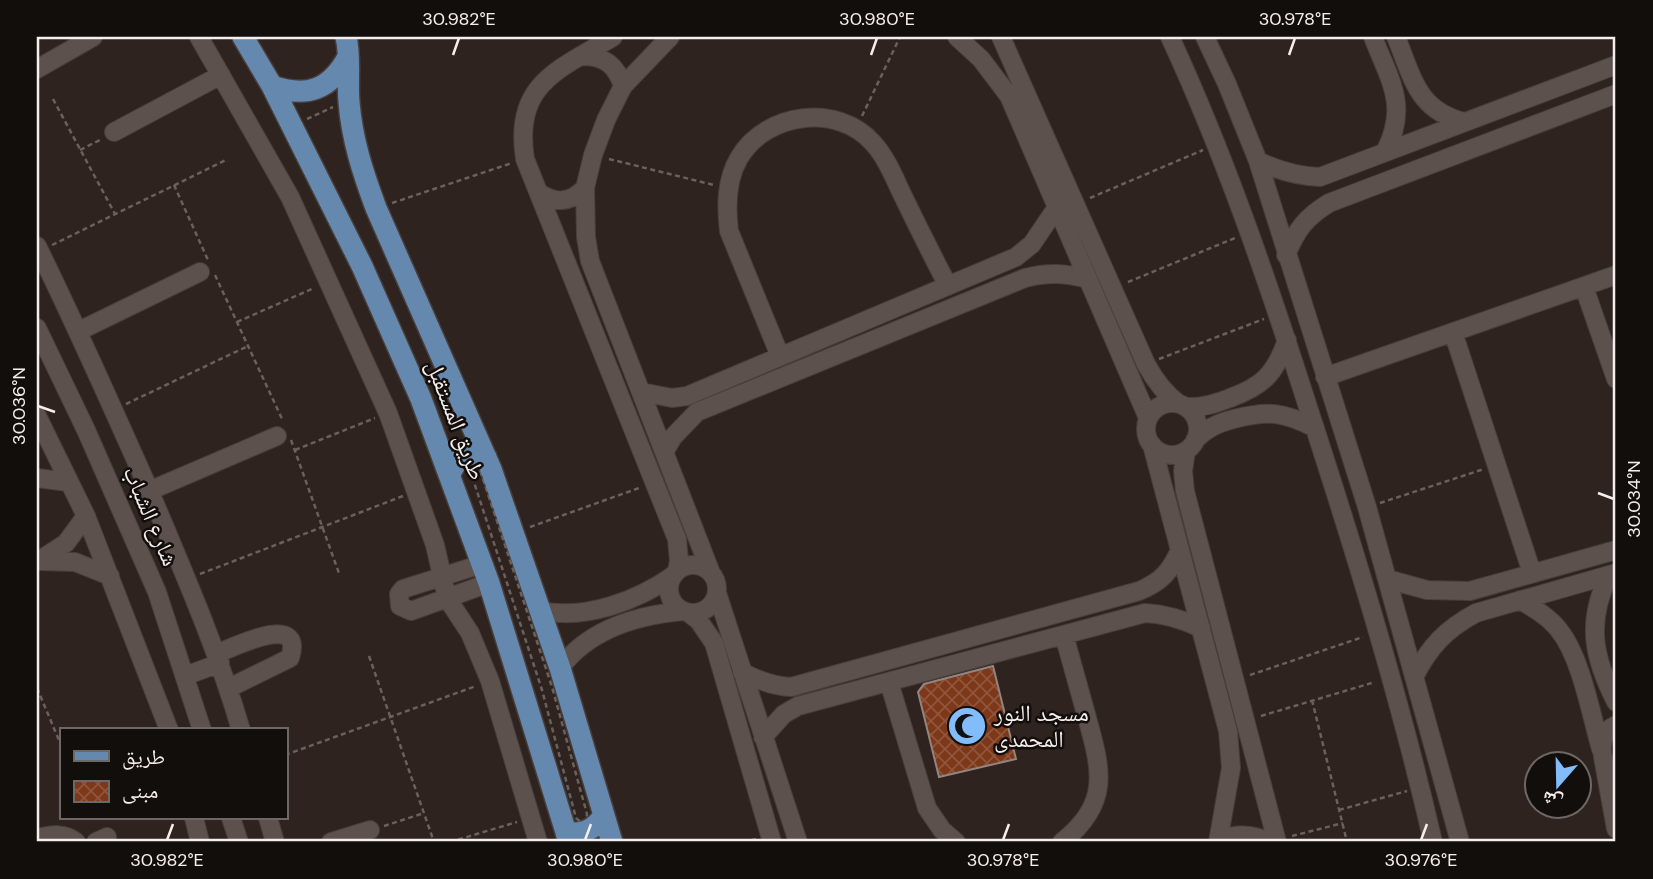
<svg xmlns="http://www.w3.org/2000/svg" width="1653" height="879" viewBox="0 0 1653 879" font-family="'DM Sans','Noto Naskh Arabic',sans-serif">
	<defs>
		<pattern id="building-cross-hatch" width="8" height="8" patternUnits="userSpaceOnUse" patternTransform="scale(1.75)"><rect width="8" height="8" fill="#7d381a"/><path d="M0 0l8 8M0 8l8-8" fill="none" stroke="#90553b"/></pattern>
	</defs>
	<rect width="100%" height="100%" fill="#2e231f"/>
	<path fill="url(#building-cross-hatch)" stroke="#928580" stroke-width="2" d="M993,666l23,93 -77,18 -21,-85 6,-8z"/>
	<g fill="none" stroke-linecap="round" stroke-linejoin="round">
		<g stroke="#473e3b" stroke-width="20">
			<path id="minor" d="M199,37l91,160 98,216 47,132 12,53 23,35 20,48 48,161
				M613,37c-55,33 -100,47 -88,122l152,380 2,22 -2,10
				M670,37l-47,49 -17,34 -13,35 -8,33 1,49 4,24 121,312
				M957,37l24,22 28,37 139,322
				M1001,37l145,327c9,17 18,29 33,40
				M1170,37c55,119 97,242 137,367 47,144 92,290 126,438
				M1205,37l22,47 31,77 109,346 93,335
				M1373,37c17,44 36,69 12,115
				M1396,37c17,41 21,73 68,85
				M582,56c23,0 34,9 41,30
				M37,69l56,-32
				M114,132l107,-57
				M1258,161c21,10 39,15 62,16l296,-112
				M539,193c17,11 31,10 46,-5
				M37,246c40,81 76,163 113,246 33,79 67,156 91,238
				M1286,255c11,-26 19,-37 43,-52l287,-109
				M1584,287l32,92
				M37,328l49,102 71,162 45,138
				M79,331l121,-59
				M1453,332l79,241
				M780,356l-51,-125c-3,-25 -3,-51 10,-73 27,-46 99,-55 134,-15 13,14 21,34 29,51 15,31 30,61 46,92
				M1325,377l291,-102
				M641,392l31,6 15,-2 329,-139 16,-13 25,-37
				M1146 429a26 26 0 1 1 52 0a26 26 0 1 1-52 0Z
				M1186,407c16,1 29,-3 44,-9 33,-12 45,-24 57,-58
				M37,416l49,100 83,214
				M1195,440c12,-12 23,-17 39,-21 34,-9 50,-7 81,9
				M1152,445l76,286 3,37 -13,74
				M1186,451l-3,20 2,20 92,351
				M664,452l9,-15 24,-25 328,-134c23,-6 40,-5 63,1
				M37,478l31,4
				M149,491l128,-55
				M40,560l26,-17 20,-27
				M38,561l37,1 35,14
				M482,564l-79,25 -4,5 1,12 11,5 78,-28
				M669 589a24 24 0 1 1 48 0a24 24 0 1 1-48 0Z
				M1609,575c-23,47 -16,82 7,127
				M1387,579l40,11 43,1 146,-41
				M717,593l81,249
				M1520,600c15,9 29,17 39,30 22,27 32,85 42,119
				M541,611c45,9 96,-10 133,-36
				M689,613l10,8 15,22 58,199
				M216,654c18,-7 89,-43 74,4l-61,30
				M560,668c29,-39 77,-53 124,-57
				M742,672c17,9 31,14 49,15l348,-96c22,-9 31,-19 41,-41
				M185,676l35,-13
				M1414,677c15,-30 32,-48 62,-64l140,-40
				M889,682l38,126 15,22 14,12
				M763,737l21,-23 14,-8 347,-93c20,1 37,6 56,15
				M1602,752c-1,-12 3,-22 14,-27
				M1603,757l13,72
				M194,818l6,24
				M231,818l8,24
				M268,818l7,24
				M37,838c14,-3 27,-6 39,4
				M1219,840c18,-6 32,-7 50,2
				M96,842l11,-5
				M331,842l39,-12
				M1062,842c50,-40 39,-73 24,-128 -7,-26 -15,-53 -22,-79"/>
		</g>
		<g stroke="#473e3b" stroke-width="24">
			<path id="major" d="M243,37l29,49 90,180 59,133 68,184 80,259
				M346,37c5,21 1,44 3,65 3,38 14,71 27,106l115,261 69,199 52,174
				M272,86c35,12 58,4 76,-29
				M450,475c6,-18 18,-25 36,-18
				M566,833c17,1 29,-3 38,-18"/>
		</g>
		<path stroke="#6a605d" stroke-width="2.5" stroke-dasharray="5 3.5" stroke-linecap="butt" d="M53,99l62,115
			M862,116l38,-79
			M307,119l26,-12
			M80,150l22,-11
			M609,159l105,26
			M174,185l34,75
			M1090,198l113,-48
			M392,203l120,-40
			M52,245l174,-85
			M215,275l68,146
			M1128,282l107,-44
			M237,322l77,-34
			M1159,359l105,-40
			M126,404l122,-58
			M291,440l49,136
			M295,450l80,-32
			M473,467h3l5,6 71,214 35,127 -1,7 -4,2 -6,-5 -34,-128 -71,-217z
			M1380,503l104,-34
			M530,527l109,-39
			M200,574l203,-78
			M369,656l65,186
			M1250,675l113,-38
			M37,688l24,57
			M1312,700l35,142
			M1261,716l114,-34
			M285,755l191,-69
			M1339,810l68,-19
			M384,826l40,-13
			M1292,836l51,-13
			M450,842l67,-20
			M744,842l12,-3"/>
		<use href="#minor" stroke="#5d514d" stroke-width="18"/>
		<use href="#major" stroke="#6588af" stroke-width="21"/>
	</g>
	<path fill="none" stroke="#f6eeec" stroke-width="2.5" d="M453,55l6,-17M871,55l6,-17M1289,55l6,-17M38,406l17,6M1598,493l16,6M167,840l6,-16M585,840l6,-16M1003,840l6,-16M1421,840l6,-16"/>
	<defs>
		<g id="mosque-disc" transform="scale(2.0125)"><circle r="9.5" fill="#82bcfa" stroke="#120e0c"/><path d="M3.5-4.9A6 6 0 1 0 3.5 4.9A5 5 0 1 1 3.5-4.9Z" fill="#111"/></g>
	</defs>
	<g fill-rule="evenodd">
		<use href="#mosque-disc" x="967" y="726"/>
	</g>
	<g text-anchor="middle" stroke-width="5" stroke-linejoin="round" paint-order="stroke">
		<g font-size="23" fill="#f6eeec" stroke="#120e0c">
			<text transform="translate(456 420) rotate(69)" y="8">طريق المستقبل</text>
			<text transform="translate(151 516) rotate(67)" y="8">شارع الشباب</text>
		</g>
		<g font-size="23" fill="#f6eeec" stroke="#120e0c" text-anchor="start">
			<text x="994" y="721">مسجد النور<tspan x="994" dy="26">المحمدى</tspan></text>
		</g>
	</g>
	<rect width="1653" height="879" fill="none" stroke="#120e0c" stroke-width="77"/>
	<rect x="60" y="728" width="228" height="91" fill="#120e0c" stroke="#6d6866" stroke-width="2"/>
	<rect x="74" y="751" width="35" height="10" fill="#6588af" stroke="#6d6866" stroke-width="2"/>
	<text x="122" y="764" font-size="21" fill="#f6eeec">طريق</text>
	<rect x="74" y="781" width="35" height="21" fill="url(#building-cross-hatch)" stroke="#6d6866" stroke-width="2"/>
	<text x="122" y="798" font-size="21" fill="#f6eeec">مبنى</text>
	<g transform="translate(1558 785) rotate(200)"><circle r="33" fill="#120e0c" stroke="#6d6866" stroke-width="2"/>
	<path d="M0-5L12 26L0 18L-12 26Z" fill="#82bcfa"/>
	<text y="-10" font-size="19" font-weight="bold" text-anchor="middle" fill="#f6eeec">ش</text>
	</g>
	<rect x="38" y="38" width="1576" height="802" fill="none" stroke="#f6eeec" stroke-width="2.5"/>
	<g font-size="18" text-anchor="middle" fill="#f6eeec">
		<text x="459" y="25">30.982°E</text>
		<text x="877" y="25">30.980°E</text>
		<text x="1295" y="25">30.978°E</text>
		<text transform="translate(19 406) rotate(-90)" y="6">30.036°N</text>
		<text transform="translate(1634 499) rotate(-90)" y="6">30.034°N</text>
		<text x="167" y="866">30.982°E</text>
		<text x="585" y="866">30.980°E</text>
		<text x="1003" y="866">30.978°E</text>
		<text x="1421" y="866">30.976°E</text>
	</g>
</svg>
